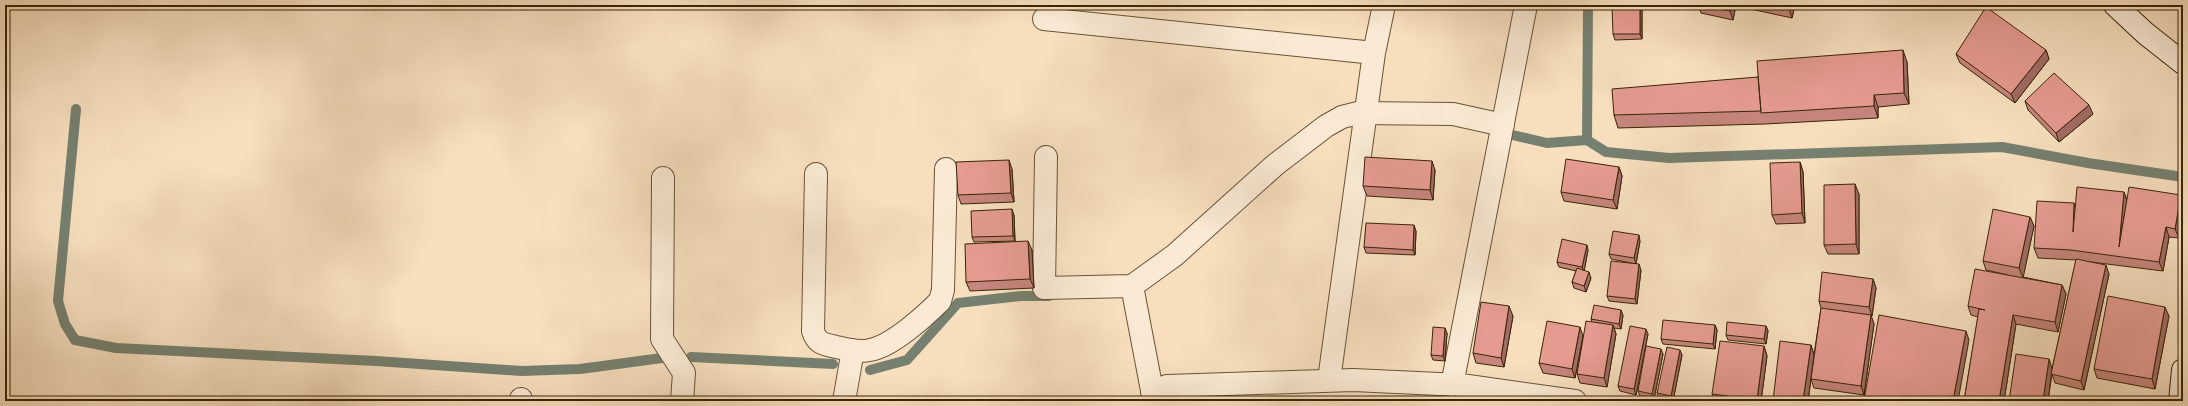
<svg xmlns="http://www.w3.org/2000/svg" width="2188" height="406" viewBox="0 0 2188 406" font-family="Alegreya,serif">
	<rect width="100%" height="100%" fill="#f7dfbe"/>
	<filter id="stains"><feTurbulence type="fractalNoise" baseFrequency=".005" numOctaves="4"/><feColorMatrix values="0 0 0 0 .2 0 0 0 0 .09 0 0 0 0 .02 0 0 0 .5 -.17"/></filter>
	<radialGradient id="worn" r=".72"><stop offset=".6" stop-color="#630" stop-opacity="0"/><stop offset="1" stop-color="#630" stop-opacity=".3"/></radialGradient>
	<path fill="#bdc291" stroke="#7b744c" d="M442,5h87v5z"/>
	<g fill="none" stroke-linecap="round" stroke-linejoin="round">
		<path stroke="#768070" stroke-width="10" d="M76,109l-18,192 7,23 10,16 41,8 260,13 146,10 58,-2 82,-11
			M1499,132l48,11 40,-3 19,12 63,6 333,-11 86,16 95,14
			M1587,140l1,-135
			M691,357l142,7
			M870,370l37,-10 51,-57 63,-7h28"/>
		<g stroke="#685434" stroke-width="24">
			<path id="minor" d="M1044,19l330,34
				M1046,157l-2,131 88,-2 43,-31 100,-90 51,-39 16,-9 16,-4 95,1 50,11
				M816,174l-3,157c4,13 11,13 23,16 11,2 23,6 34,3 22,-4 54,-33 70,-49l3,-11 3,-121
				M663,178l-1,161 22,34 -2,28
				M1132,286l22,115
				M1329,380l45,-327 10,-48
				M1452,385l74,-380
				M1152,392l15,-6 186,-6 108,5 114,16
				M521,401v-2
				M844,401l9,-51"/>
		</g>
		<g stroke="#392506" stroke-width="24">
			<path id="secondary" d="M2115,5l30,28 38,30
				M2180,401l3,-31"/>
		</g>
		<use href="#minor" stroke="#faead5" stroke-width="22"/>
		<use href="#secondary" stroke="#faead5" stroke-width="22"/>
	</g>
	<path fill="#c6857d" stroke="#392506" d="M1642,5v34l-27,1 -2,-6z
		M1698,5h38l-3,15 -32,-7z
		M1745,5h50l-3,13 -46,-10z
		M2046,50l3,9 -34,44 -55,-40 -4,-9z
		M1907,62l2,42 -31,3v11l-113,6 -147,4 -4,-13 144,-38z
		M2025,101l68,13 -34,28 -31,-32z
		M1800,162l3,10 2,51 -29,1 -4,-9z
		M1619,167l3,9 -5,33 -53,-8 -3,-9z
		M1012,169l2,33 -53,2 -3,-9z
		M1435,170l-2,30 -66,-4 -4,-10z
		M2124,192l3,8 54,-5 -2,43 -10,-1 -6,34 -72,-9 18,12 -25,116 -29,-7 -3,-9 -4,27h-39l40,-42 3,10 24,-109 -38,-2 -4,-10 41,-41z
		M1859,194v60h-31l-4,-9z
		M1014,215l1,26 -41,1 -2,-5z
		M2030,217l4,9 -11,51 39,8 4,9 -8,38 -42,-8 -12,77h-40l14,-84 -7,-2 -3,-9 40,-31 -22,-5 -3,-9z
		M1416,231l-1,24 -49,-2 -2,-6z
		M1640,241l-4,23 -25,-5 -2,-5z
		M1032,250l2,38 -64,3 -4,-9z
		M1588,250l-4,21 7,7 -5,14 -12,-4 -2,-6 4,-11 -17,-4 -2,-5z
		M1641,270l-4,34 -28,-3 -2,-5z
		M1873,279l3,9 -4,28h-1l3,8 -10,71 -50,-7 -3,-9 -3,22 3,-56 3,10 7,-47 -2,-7z
		M1623,315l-2,14 -7,-1 2,6 -9,53 -27,-4 -3,-9 15,-52 -1,-3z
		M1513,316l-9,51 -28,-4 -3,-10z
		M2169,316l-14,73 -58,-11 -3,-9z
		M1715,325l2,5 -2,19 -52,-5 -2,-5z
		M1766,326l2,5 -2,13 -38,-4 -2,-5z
		M1447,333l-2,28 -12,-1 -2,-5z
		M1648,334l-12,61 -16,-4 -2,-5z
		M1583,336l-8,42 -32,-5 -4,-10z
		M1764,346l3,10 -6,45h-46l-3,-7z
		M1663,354l-9,45 -14,-3 -2,-5z
		M1682,355l-9,46 -14,-3 -2,-5z"/>
	<path fill="#a16c66" stroke="#392506" d="M1640,5l2,1v33l-2,-5z
		M1731,5h5l-3,15 -3,-9z
		M1790,5h5l-3,13 -3,-9z
		M1903,50l4,12 2,42 -5,-11z
		M2046,50l3,9 -34,44 -4,-9z
		M1874,95l4,12v11l-4,-12z
		M2089,105l4,9 -34,28 -3,-9z
		M1009,160l3,9 2,33 -3,-9z
		M1432,161l3,9 -2,30 -3,-10z
		M1800,162l3,10 2,51 -3,-10z
		M1619,167l3,9 -5,33 -4,-9z
		M1855,184l4,10v60l-3,-10z
		M2124,192l3,9 -8,46z
		M2181,195l2,7v9l-4,27 -4,-9z
		M2074,203l3,10 -4,19z
		M1012,209l2,6 1,26 -2,-5z
		M2030,217l4,9 -11,52 -4,-10z
		M1414,225l2,6 -1,24 -2,-5z
		M2166,227l3,10 -6,34 -4,-9z
		M1639,235l1,6 -4,23 -2,-6z
		M1028,241l4,9 2,38 -4,-9z
		M1587,245l1,5 -4,22 -2,-5z
		M1639,264l2,6 -4,34 -2,-5z
		M2106,265l3,9 -25,116 -3,-9z
		M1589,272l2,6 -5,14 -2,-6z
		M1873,279l3,9 -4,28 -3,-9z
		M2062,285l4,9 -8,38 -3,-10z
		M1509,306l4,10 -9,51 -3,-9z
		M2165,307l4,9 -14,73 -3,-10z
		M1621,310l2,5 -2,14 -2,-5z
		M1871,315l3,9 -10,71 -3,-9z
		M2013,315l3,9 -12,77h-5z
		M1613,325l3,9 -9,53 -3,-9z
		M1715,325l2,5 -2,19 -2,-5z
		M1766,326l2,5 -2,13 -2,-5z
		M1580,327l3,9 -8,42 -3,-9z
		M1445,328l2,5 -2,28 -2,-5z
		M1646,329l2,5 -12,61 -2,-6z
		M1966,331l3,9 -11,61h-5z
		M1811,345l3,10 -6,46h-5z
		M1764,346l3,10 -6,45h-4v-1z
		M1661,349l2,5 -9,45 -2,-5z
		M1680,350l2,5 -9,46 -2,-5z
		M2049,359l3,10 -4,32h-5z"/>
	<path fill="#e69b91" stroke="#392506" d="M1612,5h28v29h-27z
		M1702,5h29l-1,6z
		M1771,5h19l-1,4z
		M1986,7l60,43 -35,44 -55,-40z
		M1903,50l1,43 -30,2v11l-113,7 -4,-52z
		M2054,73l35,32 -33,28 -31,-32z
		M1758,77l3,34 -147,4 -2,-26z
		M1365,157l67,4 -2,29 -67,-4z
		M1566,159l53,8 -6,33 -52,-8z
		M1009,160l2,33 -53,2 -2,-33z
		M1800,162l2,51 -30,2 -2,-52z
		M1855,184l1,60 -32,1v-60z
		M2077,187l47,5 -5,55 10,-60 52,8 -6,34 -9,-2 -7,35 -88,-12 -37,-2 3,-47 37,2 -1,29z
		M1012,209l1,27 -41,1 -1,-26z
		M1993,209l37,8 -11,51 -36,-7z
		M1366,223l48,2 -1,25 -49,-3z
		M1613,231l26,4 -5,23 -25,-4z
		M1562,239l25,6 -5,22 -25,-5z
		M1028,241l2,38 -64,3 -1,-38z
		M2076,259l30,6 -25,116 -30,-7z
		M1611,261l28,3 -4,35 -28,-3z
		M1577,268l12,4 -5,14 -12,-4z
		M1975,269l87,16 -7,37 -42,-7 -14,86h-35l15,-92 6,1 -17,-4z
		M1822,272l51,7 -4,28 -50,-6z
		M2108,296l57,11 -13,72 -58,-10z
		M1481,302l28,4 -8,52 -28,-5z
		M1594,305l27,5 -2,14 -28,-5z
		M1821,308l50,7 -10,71 -50,-7z
		M1879,315l87,16 -13,70h-81l-8,-1z
		M1663,320l52,5 -2,19 -52,-5z
		M1547,321l33,6 -8,42 -33,-6z
		M1586,321l27,4 -9,53 -27,-4z
		M1727,322l39,4 -2,13 -38,-4z
		M1630,326l16,3 -12,60 -16,-3z
		M1433,327l12,1 -2,28 -12,-1z
		M1720,341l44,5 -7,54 -45,-6z
		M1780,341l31,4 -8,56h-30z
		M1646,346l15,3 -9,45 -14,-3z
		M1667,347l13,3 -9,46 -14,-3z
		M2016,354l33,5 -6,42h-34z"/>
	<rect width="2188" height="406" fill="none" stroke="#f7dfbe" stroke-width="20"/>
	<rect x="6" y="6" width="2176" height="394" fill="none" stroke="#392506" stroke-width="2"/>
	<rect x="10" y="10" width="2168" height="386" fill="none" stroke="#392506"/>
	<rect width="100%" height="100%" filter="url(#stains)"/>
	<rect width="100%" height="100%" fill="url(#worn)"/>
</svg>
